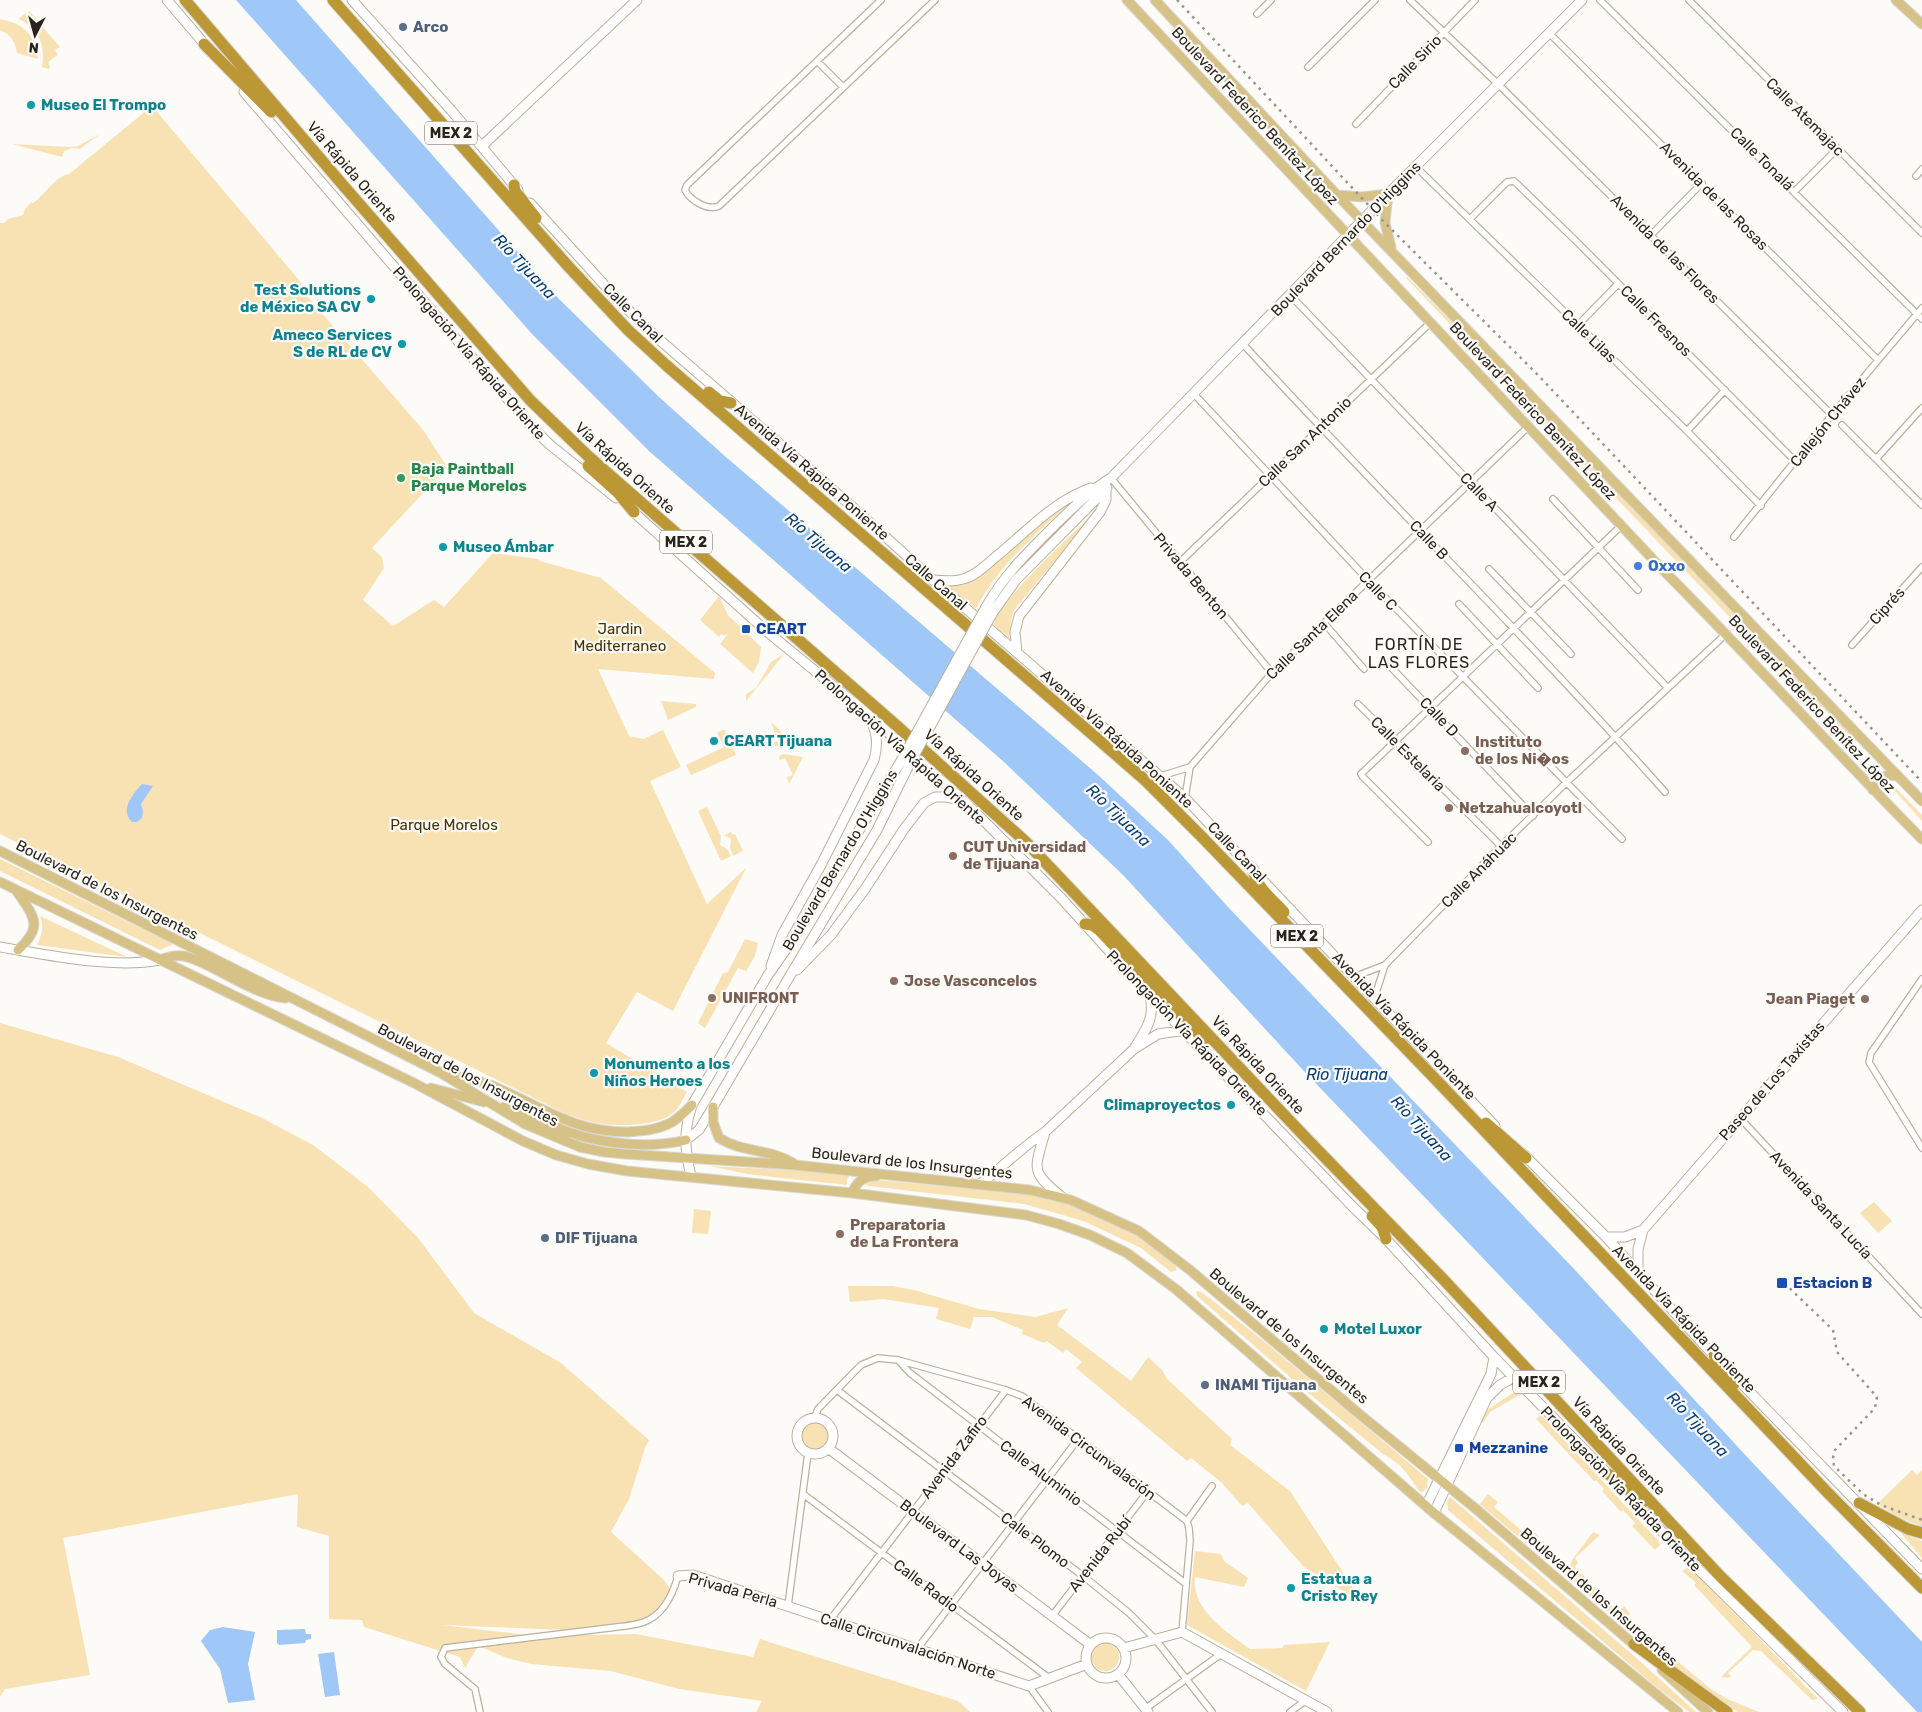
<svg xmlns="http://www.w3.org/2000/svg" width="1922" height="1712" viewBox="0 0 1922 1712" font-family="Rubik,sans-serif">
	<rect width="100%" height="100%" fill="#fdfbf7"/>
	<path fill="#f8e2b4" d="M29,11l31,36 -5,3 3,5 -10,7 2,4 -1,3 -7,-2c4,-20 -3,-40 -24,-48z
		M0,19c25,5 34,15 38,40l-21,-6c-2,-12 -6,-18 -17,-23z
		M152,106l147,174 8,16 117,135 23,36 -75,81 10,9 2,11 -21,32 30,26 41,-26 10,7 49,-54 45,6 2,2 61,17 114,95 -1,6 -116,-10 31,67 14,3 20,-9 18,37 -31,14 57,123 39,-36 -73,143 -36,-19 -31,51 81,49c-4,6 -7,15 -13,20 -16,16 -65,15 -86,9 -8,-2 -15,-5 -22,-7l-566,-280v-611h4l4,-4 15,-4 2,-6 6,-7 2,1c13,-9 21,-26 36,-29z
		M100,134l-20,15 -8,-1 -8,3 -2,6 -50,-13 57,3 9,-1z
		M1407,277l38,38 26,23 387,404 -7,-4 -29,-31 -16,-10 -400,-419z
		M1077,496c-12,13 -27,24 -40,37 -24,23 -46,46 -61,76l-30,-25 16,-2z
		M1098,509l-84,101 -3,9 -2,19 -15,-13c-1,-19 86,-98 104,-116z
		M719,596l9,19 33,32 -2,15 -6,11 -33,-29 8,-10 -4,2 -3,-2 -2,3 -19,-17z
		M784,654l-3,4 -35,43v-7l10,-6 15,-26z
		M661,701l35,3v3l-28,13z
		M771,722l26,24h-22l-2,-3 5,-2z
		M724,729l12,26 -45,20 -5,-10 38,-18 -7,-14z
		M784,754l19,3 -14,27 -2,-7 6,-2 -8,-17 -5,2 -1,-2 1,-3z
		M1887,779l35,36v6l-35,-39z
		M707,807l14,29 -1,9 7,4 4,7 -10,5 -23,-50z
		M731,832l2,3 2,-1 8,17 -10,5 -3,-9 1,-8 -7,-4z
		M0,859l173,85 -13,6 -160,-79z
		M40,916l87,41 -90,-12c5,-11 7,-18 3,-29z
		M745,939l13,4 -3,13 -9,15 -8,-3 -33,60 -7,-5 25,-50 5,-1z
		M0,1023l118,34 144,61 51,27 55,42 50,51 56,75 87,50 88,77 -4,8 -16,51 -18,33 53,48 8,11 -6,11 -22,19 -52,10 -150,-6 93,11 101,-2 117,23 7,-18 198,62 12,11h-214l6,-11 -83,-12 -68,-18 -80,-7 -24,-6 -29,-12 -13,22 -5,-11 -96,-30 -2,-7 -33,-1v-83l-32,-9 1,-33 -235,44 27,137 -85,14 -5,8z
		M710,1166l141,7 -4,7v5l-100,-11z
		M867,1179l155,14 43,10 26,9 45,23 38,28 3,7 -6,2 -30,-24 -55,-26 -30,-9 -32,-9 -156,-18 -3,-2z
		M1874,1202l18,19 -14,12 -18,-20z
		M694,1209l17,2 -3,23 -16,-1z
		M848,1286h45l21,4 65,19 57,8 32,-9 -11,17 74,56 17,-24 14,13 5,9 65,60 -2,6 60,46 67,103 -13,10 -1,-13 -39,-24 -56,-64 -6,3 -21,-24 -30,-24 -4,3 -111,-93 6,-6 -16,-13 -3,4 -16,-12 -3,2 -22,-9 1,-4 -31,-13h-18l-4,12 -34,-10 3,-11 -55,-9 -34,3z
		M1198,1291l5,2 62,49 163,137 -1,9 -5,4 -3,-1c-13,-19 -15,-25 -36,-37l-77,-63 -109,-95 -1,-4z
		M1519,1389l4,4 -33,19 -7,11 -4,-1 5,-10z
		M1541,1415l120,129 -6,6 -23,-24 3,-3 -12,-13 -2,2 -19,-21 2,-2 -8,-9 -2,1 -58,-62z
		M800 1436a14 14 0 1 1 28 0a14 14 0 1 1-28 0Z
		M1912,1470l5,5 5,-5v57l-23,-10 -22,-13z
		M1488,1494l10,8 -4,5 35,30 5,-5 5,5 -9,10 -50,-43z
		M1450,1497l192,166 54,49h-7l-29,-22 -212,-180 -1,-8z
		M1593,1532l7,3 -25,23 3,4 -3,5 43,45 6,-6 6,8 -4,5 85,70 16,10 32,13h-21l-29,-18 -44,-34 -90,-76 -5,-18 2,-6z
		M1900,1532l22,9v17z
		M1195,1551l26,3 3,7 24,17 -4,9 -49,-10c-4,33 32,55 55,72l32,-1 2,-3 46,-3 -24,49 -119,-66z
		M1687,1568l4,1 127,130 -6,1 -51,-49 -8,-1 -25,23 3,3 -2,2 -8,-1 31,-30 -58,-62 2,-2 -14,-12z
		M1091 1657a14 14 0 1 1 28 0a14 14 0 1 1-28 0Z"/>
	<path fill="#9fc7f8" d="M236,0h60l263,299 100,98 68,61 370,316 72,67 58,65 348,364 174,189 173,183v70h-5l-615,-643 -179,-194 -119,-113 -355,-311 -116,-116z
		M142,784l11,2 -12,18 2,7 -1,7 -5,4h-5c-13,-12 1,-28 10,-38z
		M223,1627l32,5 -7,32 7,36 -27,3 -8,-34 -19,-28 9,-11z
		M305,1629l1,5h5v5l-5,1 -1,3 -26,2 -2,-2v-13z
		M334,1652l6,43 -15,2 -7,-43z"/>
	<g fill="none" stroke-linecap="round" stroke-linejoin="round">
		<g stroke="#bab09c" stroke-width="8">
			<path id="street" d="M881,0l-194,185 -2,5c5,10 22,21 34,16l216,-206
				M1410,0l88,84 334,331
				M1600,0l322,319
				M1689,0l233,233
				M1257,14l14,-14
				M1549,33l329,327
				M817,61l26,26
				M1308,67l67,-67
				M1356,124l119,-124
				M1416,167l271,264 74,75
				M1916,176l6,-7
				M1795,191l42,-42
				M1470,219l37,-37 7,-1 62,60 220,221
				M1651,235l51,-52
				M1290,295l378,393
				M1578,325l40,-41
				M1243,344c139,151 286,295 422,448
				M1194,394l174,186 254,259
				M1842,425l80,80
				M1687,431l38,-41
				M1876,459l46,-51
				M1111,478l161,195
				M1553,499l85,91
				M1734,537l98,-122 90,-107
				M1180,562l250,-239
				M1489,569l82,85
				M1459,604l79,84
				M1324,623l40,46
				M1852,645l70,-78
				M1386,662l147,154
				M1358,704l143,142
				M1161,776l29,-9
				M1185,798l5,-31 82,-94 257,-247
				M1428,842l-65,-65 -2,-3 261,-249
				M1354,977l31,-12 116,-119 66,-64 160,-149
				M1922,979l-51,74 -2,9 53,86
				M1374,999l11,-34
				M1740,1118l182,196
				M898,1360l12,13 275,210
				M837,1390l246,186 46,37 26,26 57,73
				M814,1419l4,-10 43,-44 17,-7 20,2 108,30 16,6 165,125 2,7 1,13 -8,91
				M803,1494l246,184
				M1187,1521l25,-35
				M788,1606l20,-153
				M1052,1616l96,-125
				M830,1620l176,-230
				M917,1649l162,-211
				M1029,1686l19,26
				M1145,1709l76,-55
				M480,1712l-5,-23 -30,-25 -4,-7 4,-9 172,-21c9,-1 19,-2 27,-5 19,-7 29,-28 34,-46
				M1290,1712l15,-11"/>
		</g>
		<g stroke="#bab09c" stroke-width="11">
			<path id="secondary" d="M167,0l40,47
				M352,0l99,110 67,80
				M244,92l286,333 19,19 67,54
				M482,146l155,-146
				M530,203l88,97 36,35 202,175 77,70 252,218 310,328
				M630,509l134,120 101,83 99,89 98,98 87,96 203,211 34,33 108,118 117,120
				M933,580c10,1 20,2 30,-1 13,-3 25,-16 35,-24 28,-23 57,-55 93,-67
				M986,607c18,-32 43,-56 69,-82 18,-17 34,-34 56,-47l277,-284 194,-194
				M993,612l23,-32 91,-92
				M1017,652l-2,-20 4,-16 81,-104 6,-12v-11
				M0,947c48,8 112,22 160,13
				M771,966l11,-31 39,-70 53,-105c4,-14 4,-27 -4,-40
				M797,970l34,-35 34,-46 39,-60 20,-26 11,-6h11l15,3
				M1135,1047c11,-17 20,-30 15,-50
				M1045,1132c-10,37 -16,39 17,65
				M686,1140l13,-10 14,-23 75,-128 89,-149 32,-65
				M1522,1153l84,84 99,109 217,223
				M691,1177c-6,-28 -8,-44 1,-72l76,-130 26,-37 107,-177
				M980,1184c23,-17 42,-37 65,-52l89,-83 24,-15 21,-3 7,2
				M1606,1237h19l18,-7 279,-320
				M1638,1271v-22l5,-19
				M797 1436a18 18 0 1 1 36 0a18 18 0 1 1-36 0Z
				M828,1448l263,197
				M1632,1500l57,60 154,152
				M1426,1506l65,-132 3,-17
				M1434,1513l53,-115 13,-13 14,-8
				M678,1576l15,-1 336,111 58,-22
				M1086 1658a20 20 0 1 1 40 0a20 20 0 1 1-40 0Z
				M1124,1648l58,-16 145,80
				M1118,1674l30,38"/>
		</g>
		<g stroke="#d8d8d6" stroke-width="11">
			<path id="primary" d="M1127,0l536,570c88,88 171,181 259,269
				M1155,0l182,195 585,606
				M1896,0l26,24
				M1338,195l23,2 27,-3 -3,29 6,24
				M1873,790l3,-11 13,-4 8,1
				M0,851l441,222 84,51 55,23 24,5 21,2 170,11 235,25 41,10 68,31 51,39 168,143 118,96 162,139
				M0,882l414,201 109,58 33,14 32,9 39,7 225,22 174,22 33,9 31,11 37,18 50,37 257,223 244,199
				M16,890c17,26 29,35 2,60
				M160,960c7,-3 15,-5 23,-4 8,1 18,6 26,10 21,10 52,30 76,32
				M446,1074c14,3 28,5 41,10 51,19 82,48 140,48 15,-1 31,-2 45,-10 7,-4 14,-11 20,-17
				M431,1088l53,14
				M504,1107c22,6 43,17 64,25 35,12 82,17 118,8
				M713,1107v15l6,16c24,15 49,10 74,25
				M852,1193c5,-11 11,-17 24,-17
				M1662,1670l46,42"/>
		</g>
		<g stroke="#d8d8d6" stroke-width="13">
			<path id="highway" d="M185,0l157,184 188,216 58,56 309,270 129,116 281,297 137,141 276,296 140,136
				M333,0l235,266 60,64 38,35 479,415 56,56 240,249 388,409 93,94
				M204,44l67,68
				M514,185l1,6 21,27
				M709,392l11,9 11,2
				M588,466l30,27 16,19
				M1253,869c2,17 20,31 31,43
				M1085,924l7,1 7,5 107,112
				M1486,1123l40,35
				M1372,1216l10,11 4,12
				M1714,1354l2,8 18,22
				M1608,1474l12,7 22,22
				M1859,1503l49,26 14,4
				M1634,1644l93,68"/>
		</g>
		<use href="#street" stroke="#fff" stroke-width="5.5"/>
		<use href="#secondary" stroke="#fff" stroke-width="9"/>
		<use href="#primary" stroke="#d6c186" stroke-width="9"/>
		<use href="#highway" stroke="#bb9736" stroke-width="11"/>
		<path stroke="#96938d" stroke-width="2.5" stroke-dasharray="2.5 5" stroke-linecap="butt" d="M1177,0l208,223 153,152 384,407
			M1779,1278l54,52 4,22 40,45 -2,11 -40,42 -2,8 1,8 29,28 18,11 41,15"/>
		<g stroke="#bab09c" stroke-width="11" stroke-linecap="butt">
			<path id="secondary-bridge" d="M901,761l85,-154
				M909,765l84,-153"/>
		</g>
		<use href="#secondary-bridge" stroke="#fff" stroke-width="9"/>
	</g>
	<g fill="#5c6f8a" stroke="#fdfbf7" stroke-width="2">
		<circle cx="403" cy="27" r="5"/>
		<circle cx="545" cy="1238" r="5"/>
		<circle cx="1205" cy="1385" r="5"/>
	</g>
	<g fill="#0f9aa8" stroke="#fdfbf7" stroke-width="2">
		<circle cx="31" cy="105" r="5"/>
		<circle cx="371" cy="299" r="5"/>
		<circle cx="402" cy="344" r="5"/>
		<circle cx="443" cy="547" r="5"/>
		<circle cx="714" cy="741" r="5"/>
		<circle cx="594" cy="1073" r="5"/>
		<circle cx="1231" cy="1105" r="5"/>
		<circle cx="1324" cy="1329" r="5"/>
		<circle cx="1291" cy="1588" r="5"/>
	</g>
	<circle fill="#2e9e5b" stroke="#fdfbf7" stroke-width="2" cx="401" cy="478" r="5"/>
	<circle fill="#3f7fe0" stroke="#fdfbf7" stroke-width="2" cx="1638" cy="566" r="5"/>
	<g fill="#1a4fb4" stroke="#fdfbf7" stroke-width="2">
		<rect x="741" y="624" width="10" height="10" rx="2.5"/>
		<rect x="1776" y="1277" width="12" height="12" rx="2.5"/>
		<rect x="1454" y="1443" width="10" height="10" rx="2.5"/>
	</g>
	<g fill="#8d6e63" stroke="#fdfbf7" stroke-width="2">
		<circle cx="1465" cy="751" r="5"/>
		<circle cx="1449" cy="808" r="5"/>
		<circle cx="953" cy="856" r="5"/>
		<circle cx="894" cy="981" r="5"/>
		<circle cx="712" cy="998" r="5"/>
		<circle cx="1865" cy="999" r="5"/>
		<circle cx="840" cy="1234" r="5"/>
	</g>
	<g text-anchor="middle" stroke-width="4.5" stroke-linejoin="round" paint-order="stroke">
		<g fill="#fdfbf7" stroke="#69655e" stroke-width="1">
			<rect x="425" y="121.5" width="52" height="23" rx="4"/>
			<rect x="660" y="530.5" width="52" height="23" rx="4"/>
			<rect x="1271" y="924.5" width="52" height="23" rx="4"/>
			<rect x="1513" y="1370.5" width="52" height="23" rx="4"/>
		</g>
		<g font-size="14" font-weight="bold" fill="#29251d">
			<text x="451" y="138">MEX 2</text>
			<text x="686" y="547">MEX 2</text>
			<text x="1297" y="941">MEX 2</text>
			<text x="1539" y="1387">MEX 2</text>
		</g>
		<g font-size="15" font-weight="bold" fill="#4e5e75" stroke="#fdfbf7" text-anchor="start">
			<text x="413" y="32">Arco</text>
			<text x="555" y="1243">DIF Tijuana</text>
			<text x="1215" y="1390">INAMI Tijuana</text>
		</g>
		<g font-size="15" fill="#29251d" stroke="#fdfbf7">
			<text transform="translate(1415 62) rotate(-46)" y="5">Calle Sirio</text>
			<text transform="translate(1255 116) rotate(47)" y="5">Boulevard Federico Benítez López</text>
			<text transform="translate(1805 117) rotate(45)" y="5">Calle Atemajac</text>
			<text transform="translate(1762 159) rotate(45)" y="5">Calle Tonalá</text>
			<text transform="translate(352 172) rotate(49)" y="5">Vía Rápida Oriente</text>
			<text transform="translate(1714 196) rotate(45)" y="5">Avenida de las Rosas</text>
			<text transform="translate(1346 239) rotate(-46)" y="5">Boulevard Bernardo O'Higgins</text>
			<text transform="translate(1665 249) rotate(45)" y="5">Avenida de las Flores</text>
			<text transform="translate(633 313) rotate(45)" y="5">Calle Canal</text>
			<text transform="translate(1656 321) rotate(45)" y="5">Calle Fresnos</text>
			<text transform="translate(1589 336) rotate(44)" y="5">Calle Lilas</text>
			<text transform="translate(469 353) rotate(49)" y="5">Prolongación Vía Rápida Oriente</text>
			<text transform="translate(1533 411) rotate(47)" y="5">Boulevard Federico Benítez López</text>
			<text transform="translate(1828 422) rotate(-51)" y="5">Callejón Chávez</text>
			<text transform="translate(1305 442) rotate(-44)" y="5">Calle San Antonio</text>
			<text transform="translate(625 468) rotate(42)" y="5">Vía Rápida Oriente</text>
			<text transform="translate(812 472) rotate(41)" y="5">Avenida Vía Rápida Poniente</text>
			<text transform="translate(1479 492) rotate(46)" y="5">Calle A</text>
			<text transform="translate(1429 540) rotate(46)" y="5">Calle B</text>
			<text transform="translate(1191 576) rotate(50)" y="5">Privada Benton</text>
			<text transform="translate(936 582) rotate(41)" y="5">Calle Canal</text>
			<text transform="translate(1378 591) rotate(46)" y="5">Calle C</text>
			<text transform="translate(1887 606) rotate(-48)" y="5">Ciprés</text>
			<text transform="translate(1312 635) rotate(-44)" y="5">Calle Santa Elena</text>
			<text transform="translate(1812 704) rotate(47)" y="5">Boulevard Federico Benítez López</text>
			<text transform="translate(1439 717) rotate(46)" y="5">Calle D</text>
			<text transform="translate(1117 739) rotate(42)" y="5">Avenida Vía Rápida Poniente</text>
			<text transform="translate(900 747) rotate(42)" y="5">Prolongación Vía Rápida Oriente</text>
			<text transform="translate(1408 754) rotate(45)" y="5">Calle Estelaria</text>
			<text transform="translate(974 775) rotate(42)" y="5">Vía Rápida Oriente</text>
			<text transform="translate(1237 852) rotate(46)" y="5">Calle Canal</text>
			<text transform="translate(840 860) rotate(-59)" y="5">Boulevard Bernardo O'Higgins</text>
			<text transform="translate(1479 870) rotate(-45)" y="5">Calle Anáhuac</text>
			<text transform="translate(107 890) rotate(27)" y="5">Boulevard de los Insurgentes</text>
			<text transform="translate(1404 1026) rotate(46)" y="5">Avenida Vía Rápida Poniente</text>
			<text transform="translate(1187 1033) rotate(46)" y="5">Prolongación Vía Rápida Oriente</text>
			<text transform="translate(1258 1065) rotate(47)" y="5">Vía Rápida Oriente</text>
			<text transform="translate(468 1075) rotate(28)" y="5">Boulevard de los Insurgentes</text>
			<text transform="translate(1772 1081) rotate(-49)" y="5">Paseo de Los Taxistas</text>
			<text transform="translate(912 1163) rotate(6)" y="5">Boulevard de los Insurgentes</text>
			<text transform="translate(1821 1205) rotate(47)" y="5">Avenida Santa Lucía</text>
			<text transform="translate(1684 1319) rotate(46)" y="5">Avenida Vía Rápida Poniente</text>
			<text transform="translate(1289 1336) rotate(40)" y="5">Boulevard de los Insurgentes</text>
			<text transform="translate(1619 1446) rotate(47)" y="5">Vía Rápida Oriente</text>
			<text transform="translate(1089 1448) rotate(37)" y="5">Avenida Circunvalación</text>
			<text transform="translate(954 1457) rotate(-53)" y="5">Avenida Zafiro</text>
			<text transform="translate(1041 1473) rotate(37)" y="5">Calle Aluminio</text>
			<text transform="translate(1621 1489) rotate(46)" y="5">Prolongación Vía Rápida Oriente</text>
			<text transform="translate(1035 1540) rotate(37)" y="5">Calle Plomo</text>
			<text transform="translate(959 1546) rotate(37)" y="5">Boulevard Las Joyas</text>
			<text transform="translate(1100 1554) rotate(-52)" y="5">Avenida Rubí</text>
			<text transform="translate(926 1586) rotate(37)" y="5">Calle Radio</text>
			<text transform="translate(733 1590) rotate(16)" y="5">Privada Perla</text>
			<text transform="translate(1599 1597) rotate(41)" y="5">Boulevard de los Insurgentes</text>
			<text transform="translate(908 1646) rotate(18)" y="5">Calle Circunvalación Norte</text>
		</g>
		<g font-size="15" font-weight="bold" fill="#0d838f" stroke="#fdfbf7" text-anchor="start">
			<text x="41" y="110">Museo El Trompo</text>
			<text x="361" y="295" text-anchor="end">Test Solutions<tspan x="361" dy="17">de México SA CV</tspan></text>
			<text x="392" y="340" text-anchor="end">Ameco Services<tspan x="392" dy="17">S de RL de CV</tspan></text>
			<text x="453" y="552">Museo Ámbar</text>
			<text x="724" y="746">CEART Tijuana</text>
			<text x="604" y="1069">Monumento a los<tspan x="604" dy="17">Niños Heroes</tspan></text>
			<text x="1221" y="1110" text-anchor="end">Climaproyectos</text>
			<text x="1334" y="1334">Motel Luxor</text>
			<text x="1301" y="1584">Estatua a<tspan x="1301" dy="17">Cristo Rey</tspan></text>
		</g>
		<g font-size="15" font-weight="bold" fill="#27864d" stroke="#fdfbf7" text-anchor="start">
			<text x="411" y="474">Baja Paintball<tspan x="411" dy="17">Parque Morelos</tspan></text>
		</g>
		<g font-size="15" font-weight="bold" fill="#366cbe" stroke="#fdfbf7" text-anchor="start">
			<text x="1648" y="571">Oxxo</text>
		</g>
		<g font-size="15" fill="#473403" stroke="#fdfbf7">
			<text x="620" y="634">Jardin<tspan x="620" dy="17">Mediterraneo</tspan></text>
			<text x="444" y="830">Parque Morelos</text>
		</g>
		<g font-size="15" font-weight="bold" fill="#164399" stroke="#fdfbf7" text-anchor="start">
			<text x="756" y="634">CEART</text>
			<text x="1793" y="1288">Estacion B</text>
			<text x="1469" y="1453">Mezzanine</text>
		</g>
		<g font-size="15" font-weight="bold" fill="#785e54" stroke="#fdfbf7" text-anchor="start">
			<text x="1475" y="747">Instituto<tspan x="1475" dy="17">de los Ni�os</tspan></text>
			<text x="1459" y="813">Netzahualcoyotl</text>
			<text x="963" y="852">CUT Universidad<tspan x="963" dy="17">de Tijuana</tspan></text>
			<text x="904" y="986">Jose Vasconcelos</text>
			<text x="722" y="1003">UNIFRONT</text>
			<text x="1855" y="1004" text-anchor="end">Jean Piaget</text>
			<text x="850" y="1230">Preparatoria<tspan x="850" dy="17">de La Frontera</tspan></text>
		</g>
		<g font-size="16" font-style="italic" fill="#073f78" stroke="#fdfbf7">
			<text transform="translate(525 266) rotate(47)" y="6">Río Tijuana</text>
			<text transform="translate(819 542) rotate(41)" y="6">Río Tijuana</text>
			<text transform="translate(1119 815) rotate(44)" y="6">Río Tijuana</text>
			<text x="1347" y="1080">Rio Tijuana</text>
			<text transform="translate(1422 1128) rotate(48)" y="6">Río Tijuana</text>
			<text transform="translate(1698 1424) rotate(47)" y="6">Río Tijuana</text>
		</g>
		<g font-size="16" letter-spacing="1" fill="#29251d" stroke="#fdfbf7">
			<text x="1419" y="650">FORTÍN DE<tspan x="1419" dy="18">LAS FLORES</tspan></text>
		</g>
	</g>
	<g transform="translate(35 35) rotate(186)" stroke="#fdfbf7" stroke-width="4" paint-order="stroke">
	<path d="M0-4L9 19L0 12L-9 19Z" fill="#29251d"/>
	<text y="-8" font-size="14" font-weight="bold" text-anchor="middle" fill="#29251d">N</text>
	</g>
</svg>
